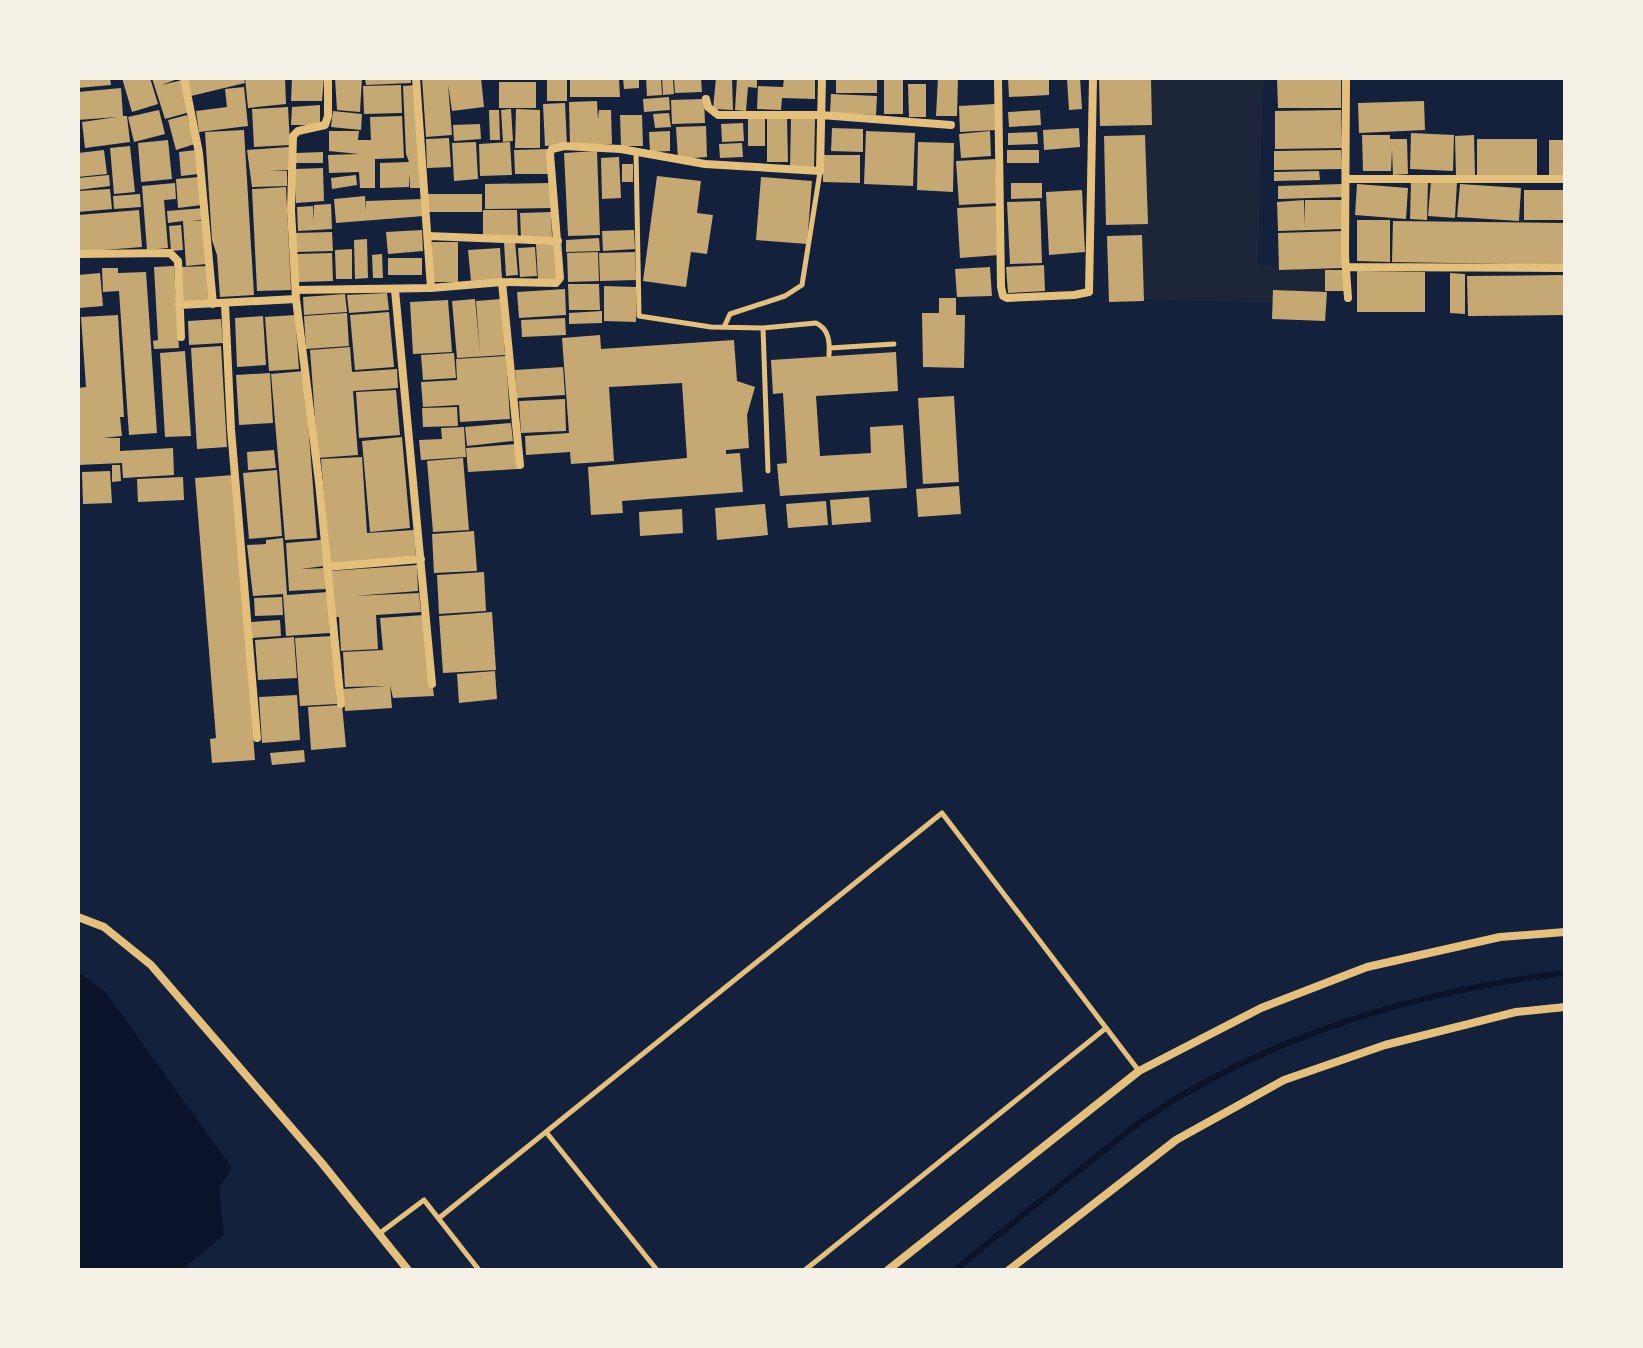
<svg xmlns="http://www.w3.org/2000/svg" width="1643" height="1348" viewBox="0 0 1643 1348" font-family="Barlow,sans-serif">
	<rect width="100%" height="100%" fill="#14213d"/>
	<path fill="#1d2539" d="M1135,78h128l-5,187 67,2 -1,37 -196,-5z"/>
	<path fill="#0b132b" d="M78,972l27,19 127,177 -13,20 5,47 -43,35h-103z"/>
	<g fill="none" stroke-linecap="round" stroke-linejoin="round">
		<path stroke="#0b132b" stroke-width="6" d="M955,1270c45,-37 91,-74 137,-110 21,-16 41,-34 63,-48 117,-77 271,-123 410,-139"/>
	</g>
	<path fill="#c6a872" d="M78,78h32l1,7 -33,3z
		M122,78h28l8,26 -26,8z
		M152,78h28l-18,7 20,-5 8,32 -25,7z
		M187,78h57l1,5 -54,13z
		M245,78h40l1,26 -38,4z
		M292,78h32l-2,23h-31z
		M335,78h27l-2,34 -23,-2z
		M365,78h46v5l-45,2z
		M422,78h59l3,29 -32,4 -4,-27 4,51 -26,2z
		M547,78h20v23h-20z
		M570,78h49l1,19h-50z
		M623,78h16v10l-15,1z
		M646,78h15l1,17 -15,1z
		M662,78h11l1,16 -11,1z
		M674,78h27l1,14 -27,1z
		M716,78h16l1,32 -20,-1z
		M737,78h20v10l-9,-1 -2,24 -11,-1z
		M784,78l31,1v20l-33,-1 -1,12 -24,-1 1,-23 25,1z
		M836,78h41v15h-41z
		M884,78h19v36h-19z
		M938,78h20l-1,38h-21z
		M1008,78h41v17l-40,2z
		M1080,78l2,31 -13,1 -2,-31z
		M1099,78h52l1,47 -52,1z
		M1277,78h64v30h-63z
		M499,82h37v26h-37z
		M908,84h18v33h-17z
		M401,85l1,28 -38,1 -1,-28z
		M417,85l4,103h-11v-15l-1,14 -29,1v-25l29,-1 -3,-8 -3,-68z
		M244,87l4,39 -49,6 -3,-21 31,-4 -2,-18z
		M121,88l2,28h4l3,26 -45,6 -3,-26 35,-5 -39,3v-28z
		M831,94l46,2 -1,19 -46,-2z
		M669,97l1,13 -26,2 -1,-13z
		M704,99l1,24 -33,1 -1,-24z
		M597,101l1,18 1,-9h12l1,34h-42l-1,-42z
		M1424,101l1,29 -66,3 -1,-30z
		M565,103l2,42 -22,1 -2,-42z
		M995,104l1,26 -36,2 -1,-26z
		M320,105v20h-29l1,-18z
		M288,107l2,38 -36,2 -2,-38z
		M511,109l2,32 -10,1 -2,-32z
		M516,109l24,1v38h-25z
		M159,110l6,24 -31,8 -6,-25z
		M489,110h10l1,30h-10z
		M1040,110l1,15 -32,2 -1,-15z
		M1341,110l1,38 -67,1v-38z
		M333,111l29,3 -1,16 -30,-3z
		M669,113l2,14 -16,1 -2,-14z
		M187,115l8,29 -19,6 -8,-30z
		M620,115h22l1,31h-22z
		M402,116l2,42 -29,1v29h-15l-1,-16 -30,1 -1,-18 31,-1 -30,-3v-20h30l-1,9h13l-1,-23z
		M748,116h17v30h-17z
		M787,116l1,46h-21v-45z
		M791,118l24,1 -1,49h-24z
		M743,123l1,18 -22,1 -1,-18z
		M480,124l1,15 -27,2 -1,-16z
		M706,126l1,31 -29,2 -2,-32z
		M832,128l31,1v23l-32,-1z
		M1079,128l1,19 -36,3 -1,-20z
		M244,130l10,165 -34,2 -3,-42 -5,-15 -7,-108z
		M670,131v20l-20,1 -1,-20z
		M866,131l49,2 -2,53 -49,-2z
		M990,131l1,25 -30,2 -2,-24z
		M1037,132l1,12 -30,1v-12z
		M1411,133l43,2 -1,36 -43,-2z
		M1145,135l3,89 -42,1 -2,-89z
		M1362,135h28v4h17l1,35 -15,1 -1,-25 -1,21h-28z
		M1474,135l1,40 -19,1 -1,-40z
		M449,138l2,29 -24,1 -1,-29z
		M1477,139h60v37l-60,-1z
		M168,140l4,39 -31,3 -3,-39z
		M1549,140h16v37h-16z
		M476,142l2,37 -24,2 -2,-38z
		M510,142l2,33 -32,1 -1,-32z
		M918,142l36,1 -1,49 -36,-2z
		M742,143l1,14 -23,1 -1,-14z
		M130,146l5,46 -21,2 -4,-46z
		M289,147l1,23 -20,1h17v15l-35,1 -5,-37z
		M549,149l1,25h-35l-1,-24z
		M104,150l3,24 -29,3v-24z
		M196,150l2,24 -17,2 -2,-24z
		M1007,150h32v13h-32z
		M1341,150l1,19 -68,1v-19z
		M597,151l3,84 -32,1 -4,-83z
		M323,152v11h-27v-10z
		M823,155h37v28l-37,-1z
		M619,157l2,41 -19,1 -1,-41z
		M995,159l3,44 -39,2 -3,-44z
		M622,164h11v18h-11z
		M323,168l1,33 -28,2 -2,-34z
		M1319,171l1,9 -46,1v-9z
		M109,175l1,11 -32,4v-12z
		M356,175l1,10 -25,4 -1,-11z
		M657,176l44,5 -4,32 16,2 -6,39 -16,-2 -5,35 -43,-6z
		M199,177l3,28 -24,3 -2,-29z
		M761,177l51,4 -5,63 -51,-4z
		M1411,181l17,1 -1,38 -17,-1z
		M1431,181l26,1 -2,36 -27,-2z
		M175,183l1,16 -12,1 4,48 -21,2 -5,-64z
		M551,183l1,25 -67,1v-25z
		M1011,183h31v15l-31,1z
		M1343,184v13l-65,2v-13z
		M1357,184l51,4 -2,31 -51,-4z
		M1460,184l61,4 -2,33 -62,-4z
		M286,187l5,103 -34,1 -5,-102z
		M110,189l2,20 -34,3v-21z
		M1082,190l3,62 -36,3 -3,-63z
		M1524,190h41v30h-41z
		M140,194l1,13 -27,2 -1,-13z
		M428,194h54v18h-54z
		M365,196l1,16v-11l57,-2 1,17 -88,7 -2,-24z
		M1304,200l1,25v-25h38v29l-65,2 -1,-29z
		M1040,201l2,62 -32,1 -3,-62z
		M331,204l1,25 -34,2 -1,-24 16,-1v15l1,-16z
		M996,206l3,49 -39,3 -3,-50z
		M204,208l1,12 -14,1h13l3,43 -21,2 -3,-45 -15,2 -1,-12z
		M139,210l3,37 -64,5v-37z
		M483,210h34l1,27h-35z
		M551,212l1,25 -31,1 -1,-25z
		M1357,220h33v42l-33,-1z
		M1393,221l172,2v42l-173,-3z
		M181,225l2,25 -12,1 -2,-25z
		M422,230l1,21 -35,3 -2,-22z
		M634,230l1,19 -32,2 -1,-20z
		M1343,231l1,37 -65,2 -1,-37z
		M332,232l1,19 -37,1v-19z
		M1142,235l2,66 -35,1 -2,-66z
		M599,238l1,13 -34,1v-12z
		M367,239l1,39 -13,1 -1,-39z
		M515,241l3,34 -12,1 -2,-34z
		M432,242h26v40h-26z
		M555,243l2,36 -19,1 -2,-36z
		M535,247l2,29 -17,1 -2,-29z
		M500,248l2,31 -31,2 -3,-31z
		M352,249v30h-16l-1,-29z
		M598,252l1,29 -31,1 -1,-29z
		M635,252l1,28 -36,1 -1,-28z
		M332,253l1,28 -36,1 -1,-28z
		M382,254l1,24h-10l-1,-23z
		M388,258h34v17h-34z
		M1044,265l1,26 -37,2 -2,-26z
		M174,266l5,82 -25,1 -1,-8 5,-1 -4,-73z
		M210,266v36l-29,1 -1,-36z
		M990,267l2,29 -35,1 -2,-28z
		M102,268h16v5l28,-1 11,161 -28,2 -10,-144 -16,1z
		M1325,270h19v21h-19z
		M1357,271l68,1v40h-68z
		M100,273l3,33 -24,2 -1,-33z
		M1450,273l15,1v40l-15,-1z
		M1565,275v40l-97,1 -1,-40z
		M568,284h31l1,26h-31z
		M604,286l32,1v35l-32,-1z
		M565,289l1,26 -47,3 -2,-26z
		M1273,290l54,2 -2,29 -53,-2z
		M387,293l2,17 -40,3 -2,-18z
		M345,294l2,18 -43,3 -1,-18z
		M939,298h17v17h9l-1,53 -41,-1 -1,-54h17z
		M475,299l5,54 -4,-52 25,-2 4,56 -48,3 -5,-57z
		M448,300l4,52 -39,2 -3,-52z
		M602,311v12l-33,1v-11z
		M389,312l5,55 -39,3 -5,-55z
		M347,313l2,33 -43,3 -2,-33z
		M118,315l6,102h-4l2,19 -19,2h17v13l53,-3 1,27 -51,3 -1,-15 -44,2v-77l8,-1 -5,-70z
		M295,315l4,54 -30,2 -4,-54z
		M263,316l3,49 -29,2 -2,-49z
		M565,318l1,17 -44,2 -1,-17z
		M221,319l2,24 -34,2 -1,-24z
		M600,335l1,14 133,-9 3,41 18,6 -8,28 2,33 -23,2v4l14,-1 3,39 -121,9 1,12 -32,2 -3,-48 99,-9 -5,-75 -73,4 5,74 -43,3 -1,-12 -44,3 -1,-19 44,-3 -7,-95z
		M221,346l6,101 -30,2 -6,-101z
		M350,347l2,25 45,-3 1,19 -45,3 5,64 -40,3 -8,-108z
		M185,351l6,85 -26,1 -5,-84z
		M896,352l2,39 -82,5 4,60 51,-3 -1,-26 33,-2 4,63 -127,8 -3,-32 10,-1 -4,-70 -10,1 -2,-34z
		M454,353l2,25 -33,2 -2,-25z
		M506,356l4,63 -50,3 -1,-17 -36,2 -2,-25 36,-2 -1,-21z
		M563,367l2,28 -48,3 -2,-28z
		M304,371l13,167 -32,2 -14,-166z
		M270,373l3,50 -34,2 -3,-50z
		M396,390l4,45 -41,3 -3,-46z
		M954,396l5,86 -36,2 -5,-86z
		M565,399l1,32 -45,2 -2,-32z
		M457,407l1,19 -35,1 -1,-19z
		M511,423l2,18 -46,5 -2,-19z
		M464,427l2,30 -45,3 -2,-20 23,-1 -1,-11z
		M402,437l8,91 -40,4 -8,-91z
		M516,444l2,25 -50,3 -2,-24z
		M274,450l2,18 -28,2 -1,-18z
		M362,457l5,76 47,-3 2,28 -86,6 -9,-105z
		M463,458l6,72 -36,2 -6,-71z
		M112,465h8l1,16 -9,1z
		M277,470l5,66 -33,3 -6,-66z
		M110,471l2,32 -29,1 -1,-32z
		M233,475l22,285 -43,3 -2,-24 6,-1 -21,-260z
		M183,477l1,23 -46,2 -1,-23z
		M959,486l2,28 -43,3 -2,-28z
		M869,497l2,25 -39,3 -2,-25z
		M826,501l2,24 -40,3 -2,-24z
		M765,504l3,31 -51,5 -2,-32z
		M682,509l1,24 -43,3 -1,-24z
		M474,531l3,40 -43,2 -2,-39z
		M283,538l4,57 41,-3 2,41 -44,3 -3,-42 -30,2 -6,-51 19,-1v-4z
		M321,540l3,26 -23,3 24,-1 1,21 -37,2 -3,-48z
		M417,565l1,26 -64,5 65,-3 2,19 -45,3 2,34 -37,2 -2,-34h-6l-3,-46z
		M484,572l2,39 -47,3 -2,-39z
		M282,597l1,18 -28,1 -1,-18z
		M492,612l4,58 -53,3 -4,-57z
		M424,615l10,81 -41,2 -3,-13 2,23 -47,3 -2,-22 43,-3 -41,1 -2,-35 40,-2 -3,-32z
		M280,620l1,16 -29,2 -1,-16z
		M333,636l4,68 -37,2 -5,-68z
		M294,637l3,41 -39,2 -3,-40z
		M495,671l2,28 -38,4 -2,-29z
		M297,695l3,45 -38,3 -3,-46z
		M342,705l4,42 -35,3 -3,-43z
		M304,750l1,12 -33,3 -2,-12z"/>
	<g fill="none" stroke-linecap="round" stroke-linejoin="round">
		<path stroke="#e5c07b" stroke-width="5" d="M636,151l3,165 72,11 52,1 53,-5c13,6 14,19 13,32
			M724,327l6,-13 55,-18 17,-11 18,-113
			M763,328l5,143
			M830,348l64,-4
			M546,1132l111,138
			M439,1218l503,-405 197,258
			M380,1233l44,-33 55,70
			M805,1270l301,-242"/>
		<path stroke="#e5c07b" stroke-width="8" d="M184,78l15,75 14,151
			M328,78v38l-3,9 -27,6 -5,5 -2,74 5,89 23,183 22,222
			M416,78l15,210
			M998,78l3,209 2,9 4,2 67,-3 15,-3 4,-214
			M1346,78l-1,178 3,42
			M706,99l2,8 10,8h103l130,10
			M1346,179h217
			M428,236l130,5
			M78,254l92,-1 8,8 3,76
			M1346,267l217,1
			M502,282l18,183
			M296,290l135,-2 71,-6 54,1 4,-5 -10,-124 2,-5 12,-3 57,3 84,15 115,7 2,-93
			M395,290l37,394
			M225,304l6,125 26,309
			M179,305l117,-6
			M327,567l94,-8
			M78,917l26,10 47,38 170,197 87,108
			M888,1270l251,-199 122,-63 106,-41 133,-30 65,-5
			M1009,1270l167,-130 108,-60 101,-35 131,-33 49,-5"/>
	</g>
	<rect width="1643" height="1348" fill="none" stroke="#f6f1e7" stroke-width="160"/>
</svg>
